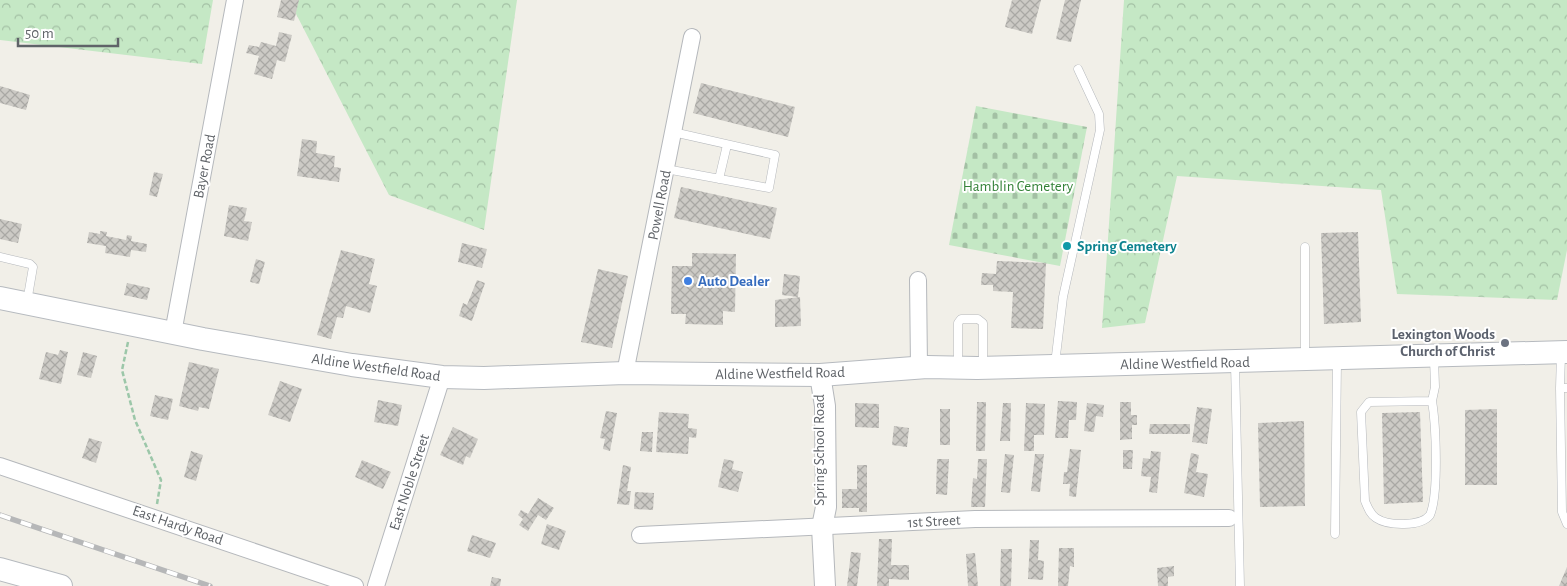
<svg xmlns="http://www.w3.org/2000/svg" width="1567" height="586" viewBox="0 0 1567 586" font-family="'Alegreya Sans',sans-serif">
	<defs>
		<pattern id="forest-crowns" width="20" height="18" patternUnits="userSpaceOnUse" patternTransform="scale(1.25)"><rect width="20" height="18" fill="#c5e8c5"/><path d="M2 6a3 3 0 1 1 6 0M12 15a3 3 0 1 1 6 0" fill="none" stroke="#a3c0a4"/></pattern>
		<pattern id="cemetery-stones" width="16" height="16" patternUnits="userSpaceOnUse" patternTransform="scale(1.25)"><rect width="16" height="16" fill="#c5e8c5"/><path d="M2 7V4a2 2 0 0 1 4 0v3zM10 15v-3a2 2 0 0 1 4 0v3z" fill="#a3c0a4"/></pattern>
		<pattern id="building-cross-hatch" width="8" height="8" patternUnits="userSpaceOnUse" patternTransform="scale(1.25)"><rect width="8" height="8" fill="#cccac5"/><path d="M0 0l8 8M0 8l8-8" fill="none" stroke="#a9a8a4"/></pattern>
	</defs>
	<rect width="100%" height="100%" fill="#f1efe8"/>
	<path fill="url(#forest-crowns)" d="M0,0h213l-11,64 -202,-24z
		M292,0h225l-33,230 -95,-35 -98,-191z
		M1124,0h443v250l-10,50 -160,-6 -16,-104 -204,-14 -32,147 -43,5z"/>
	<path fill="url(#cemetery-stones)" d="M976,106l111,21 -27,139 -111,-21z"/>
	<path fill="url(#building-cross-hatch)" d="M281,0h18l-5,21 -17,-4z
		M1012,0h29l-9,34 -27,-7z
		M1065,0h16l-10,42 -15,-3z
		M279,32l13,3 -7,27 -8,-2 -5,19 -18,-5 5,-18 -13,-3 3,-8 10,2 2,-5 15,4z
		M701,83l94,24 -7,30 -95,-24z
		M0,86l30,9 -4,15 -26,-7z
		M302,139l15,2 -1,12 19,3 -1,11 7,1 -2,14 -42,-6z
		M154,172l9,2 -6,23 -8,-2z
		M681,187l96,21 -7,31 -96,-21z
		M229,205l18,3 -3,13 8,1 -4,19 -24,-5z
		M0,219l22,5 -4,19 -18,-4z
		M100,231l7,1 -1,4 20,4 1,-5 5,1 -1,5 16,3 -1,8 -15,-2 -1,7 -25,-4 1,-7 -19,-3 2,-11 11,2z
		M1358,232l3,90 -37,2 -3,-91z
		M462,243l25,6 -5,19 -24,-6z
		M341,250l34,9 -6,25 8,2 -7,27 -24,-7 -3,12 -6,-1 -6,22 -14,-4z
		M692,253l44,1 -1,58 -12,-1v14l-38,-1 1,-10h-15l1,-48h20z
		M256,259l9,3 -6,22 -9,-2z
		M997,261l49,2 -3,66 -32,-1 2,-36 -20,-1v-6h-12l1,-12 14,1z
		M598,269l30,7 -16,72 -31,-6z
		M784,274l16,2 -2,21 -16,-2z
		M477,280l8,3 -13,38 -13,-5 4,-13 4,2z
		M127,283l23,5 -3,12 -23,-5z
		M800,297l1,29 -26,1v-27z
		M60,350l8,2 -7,32 -22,-5 7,-27 12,3z
		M83,352l14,4 -6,22 -14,-3z
		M189,362l30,7 -10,40 -10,-2 -1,4 -19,-5z
		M280,381l22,8 -12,33 -22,-7z
		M155,395l18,4 -5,21 -18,-4z
		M378,400l24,5 -4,21 -24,-4z
		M1058,401l19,1 -1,18h-7l-1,18h-13z
		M977,402h9l-1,49h-9z
		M1120,402h11v13h6v10h-5v14l-12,1z
		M855,403l24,1v24l-24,-1z
		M1003,403h8l-1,38h-10z
		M1026,403l19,1 -1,31h-10v16h-10z
		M1087,403l17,2 -1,12 -7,-1 -2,16 -10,-1z
		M1197,407l15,2 -5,35 -15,-2z
		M940,409h10v36h-10z
		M1497,409v76h-32v-75z
		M606,411l11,2 -7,38 -7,-2 2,-10 -5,-1z
		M659,412l30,2 -1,14 9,1 -1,9 -7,-1 -1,17 -32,-2z
		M1420,412l3,90 -39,2 -2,-91z
		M1304,421l1,85 -45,1 -2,-84z
		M1150,424h40v10h-41z
		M894,426l15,2 -2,19 -15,-2z
		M453,427l25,12 -8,19 -4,-2 -3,9 -23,-10z
		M642,432h11l-1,20 -12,-1z
		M89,438l13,4 -6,21 -14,-5z
		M1070,449l11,1 -5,47 -7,-1 1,-12h-7l1,-12h3z
		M1123,450h10l-1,19h-9z
		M191,451l12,4 -7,26 -12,-4z
		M1151,451l10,1 -4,41 -8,-1 2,-15 -10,-1 2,-18 7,1z
		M1191,453l8,2 -3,17 12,2 -4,23 -20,-4z
		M1005,454l9,1 -4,38 -9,-1z
		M1035,454h9l-4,38 -9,-1z
		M724,459l10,2 -2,8 11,3 -5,20 -20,-5z
		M937,459h12l-2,36 -11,-1z
		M978,459h9l-2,48h-14l2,-29 4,1z
		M362,460l29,12 -8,17 -28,-12z
		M623,465l8,2 -4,24h4l-2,14 -12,-1z
		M857,465h10v47h-8v-4h-17v-19h15z
		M635,492l19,1 -1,17 -19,-1z
		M538,498l16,10 -8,12 -8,-5 -10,16 -9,-6 4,-6 -5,-4 3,-5 7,4z
		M547,524l19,7 -7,19 -18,-6z
		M472,535l24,8 -6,15 -23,-7z
		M879,539h13l-1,26h18v15l-20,-1v7h-12z
		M1030,540h9l-1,20 6,1 -1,19 -15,-1z
		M1059,548h15v19l-4,-1 -2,20h-10z
		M1001,549h11l-1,37h-11z
		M851,552l10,1 -4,33h-10z
		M975,553l3,33h-10l-2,-32z
		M1174,566v10l-6,1v9h-10l-1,-18z
		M1567,567v19h-8z
		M492,577l9,2 -1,7h-10z"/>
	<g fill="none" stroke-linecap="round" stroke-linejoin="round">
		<g stroke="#b5b8bc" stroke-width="9">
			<path id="service" d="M666,169l103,19 6,-33 -102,-23
				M719,179l8,-34
				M1305,247v111
				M0,257l30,7 3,3 -6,35
				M1561,354l-1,34h7
				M1235,363l5,223
				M1055,364l8,-67 37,-167 -1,-16 -21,-45
				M958,366v-43l3,-4h17l5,4v43
				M1560,388l2,124 5,12
				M1432,401c4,24 7,93 -2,114 -9,12 -42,11 -54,3 -6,-4 -8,-10 -11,-17l-4,-89 8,-10 63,-1 3,-14 -1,-29
				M1335,534l2,-173"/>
		</g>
		<g stroke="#b5b8bc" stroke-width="18">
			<path id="minor" d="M918,280l1,87
				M173,333l62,-333
				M625,373l67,-336
				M0,466l355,120
				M640,535l335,-16 254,-1
				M376,586l66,-209"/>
		</g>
		<g stroke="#b5b8bc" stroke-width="22">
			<path id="tertiary" d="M820,375l5,31 1,101 -4,20 3,59"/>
		</g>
		<g stroke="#b6babf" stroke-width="24">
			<path id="secondary" d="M0,298l203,41 149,26 90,12 42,1 141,-5 195,2 107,-8 50,1 590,-16
				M0,569l61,17"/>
		</g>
		<path stroke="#9cc7a9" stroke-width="2.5" stroke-dasharray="5 2.5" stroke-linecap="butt" d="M128,342l-6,28 13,50 26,60 -4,24"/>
		<use href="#service" stroke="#fff" stroke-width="8"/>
		<use href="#minor" stroke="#fff" stroke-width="16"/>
		<use href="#tertiary" stroke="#fff" stroke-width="20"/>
		<use href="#secondary" stroke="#fff" stroke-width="22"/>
		<g stroke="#b6b7b8" stroke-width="5.5">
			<path id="rail" d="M0,515l210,71"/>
		</g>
		<use href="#rail" stroke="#fff" stroke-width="4" stroke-dasharray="11" stroke-linecap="butt"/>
	</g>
	<circle fill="#0f9aa8" stroke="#fff" stroke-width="2" cx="1067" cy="246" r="5"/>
	<circle fill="#3f7fe0" stroke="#fff" stroke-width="2" cx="688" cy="281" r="5"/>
	<circle fill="#6b7280" stroke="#fff" stroke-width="2" cx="1505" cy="343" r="5"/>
	<g text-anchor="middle" stroke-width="4" stroke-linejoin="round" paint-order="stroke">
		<g font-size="15" fill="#5f6368" stroke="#fff">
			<text transform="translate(204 166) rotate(-79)" y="5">Bayer Road</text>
			<text transform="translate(659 205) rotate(-79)" y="5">Powell Road</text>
			<text transform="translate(1185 363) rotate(-1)" y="5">Aldine Westfield Road</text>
			<text transform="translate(376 367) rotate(8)" y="5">Aldine Westfield Road</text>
			<text transform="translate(780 373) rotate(-1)" y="5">Aldine Westfield Road</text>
			<text transform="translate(819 450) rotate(-90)" y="5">Spring School Road</text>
			<text transform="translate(409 482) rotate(-72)" y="5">East Noble Street</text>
			<text transform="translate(934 521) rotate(-3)" y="5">1st Street</text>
			<text transform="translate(178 525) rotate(19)" y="5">East Hardy Road</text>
		</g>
		<g font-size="15" fill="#348238" stroke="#fff">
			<text x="1018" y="191">Hamblin Cemetery</text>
		</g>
		<g font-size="15" font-weight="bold" fill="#0d838f" stroke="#fff" text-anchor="start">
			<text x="1077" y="251">Spring Cemetery</text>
		</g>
		<g font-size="15" font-weight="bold" fill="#366cbe" stroke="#fff" text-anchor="start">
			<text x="698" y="286">Auto Dealer</text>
		</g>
		<g font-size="15" font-weight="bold" fill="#5b616d" stroke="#fff" text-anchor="end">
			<text x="1495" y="339">Lexington Woods<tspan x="1495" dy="17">Church of Christ</tspan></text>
		</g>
	</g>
	<path d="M18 38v8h100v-8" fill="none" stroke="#5f6368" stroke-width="2.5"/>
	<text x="25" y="38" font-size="15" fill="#5f6368" stroke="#ffffff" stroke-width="4" paint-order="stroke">50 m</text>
</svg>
